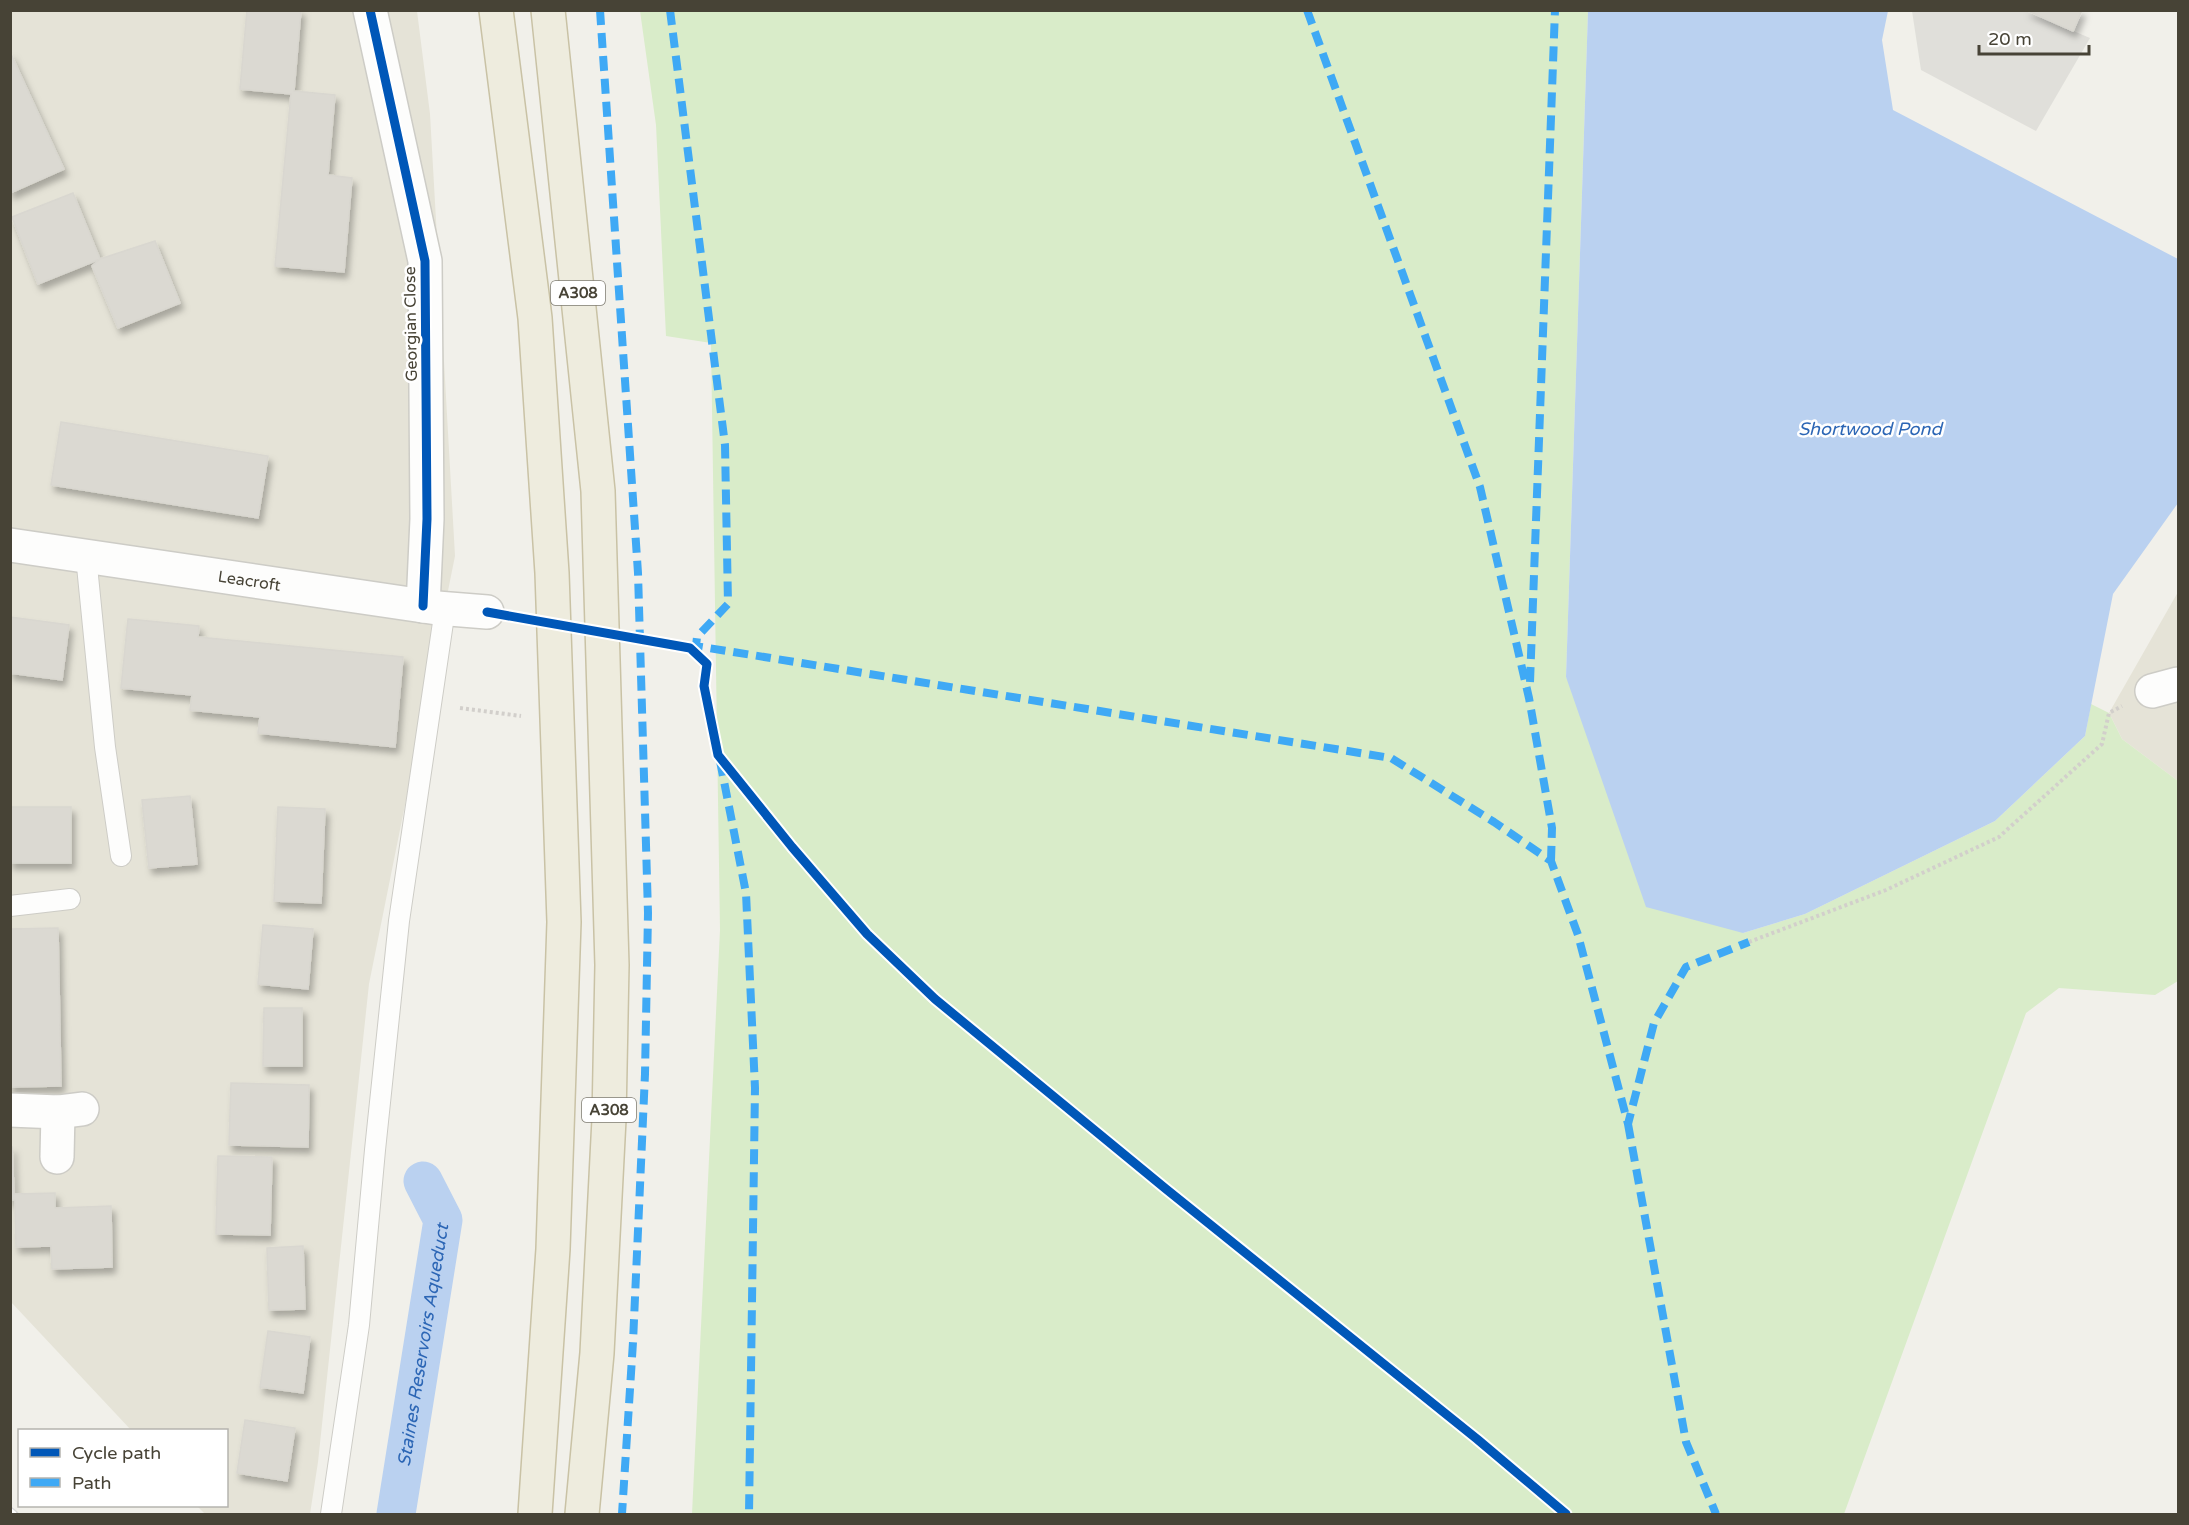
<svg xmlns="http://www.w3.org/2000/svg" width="2189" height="1525" viewBox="0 0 2189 1525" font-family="'Varela Round',sans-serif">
	<defs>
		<filter id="shadow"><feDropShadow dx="3.5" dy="6" stdDeviation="3" flood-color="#0004"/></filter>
	</defs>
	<rect width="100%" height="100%" fill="#f1f0ea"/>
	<path fill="#e5e3d7" d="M11,11h406l13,103 25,442 -86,428 -51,478 -8,52h-105l-8,-8h29v-76h-95l-120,-128z
		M2178,592v189l-56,-42 -13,-26z"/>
	<path fill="#d9ecc9" d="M640,11h948l-22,666 177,256 62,-19 190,-93 90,-85 6,-32 18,9 13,26 56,42v200l-23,14 -96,-7 -33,25 -182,501h-1152l28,-584 -9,-587 -45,-7 -10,-211z"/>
	<path fill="#e0dfda" d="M1912,11h114l64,27 -54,93 -115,-61z"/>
	<path fill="#bad1f0" d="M1588,11h300l-6,29 11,70 285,149v244l-65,91 -28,142 -90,85 -190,93 -62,19 -97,-26 -80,-230z"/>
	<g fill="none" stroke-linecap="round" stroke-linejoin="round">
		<path stroke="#bad1f0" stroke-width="39" id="s1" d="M396,1514l47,-294 -20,-39"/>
	</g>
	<path fill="#dbd9d2" stroke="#d9d7d0" stroke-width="1.5" filter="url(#shadow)" d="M247,10h54l-7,81 41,4 -7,80 24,3 -8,94 -69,-6 16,-172 -51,-5z
		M2026,10h56l-9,21z
		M10,52l54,117 -54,24z
		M73,193l27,66 -62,25 -26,-67z
		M155,241l25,62 -62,25 -26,-62 8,-7z
		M61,422l207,34 -10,62 -207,-33z
		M10,617l59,8 -7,55 -52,-7z
		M128,619l71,7 -1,11 205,20 -8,90 -137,-14 2,-16 -70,-7 2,-15 -71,-7z
		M190,796l7,68 -48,4 -7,-68z
		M10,807h61v56h-61z
		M278,807l47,2 -4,94 -47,-2z
		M263,925l50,4 -5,60 -50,-5z
		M58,928l3,158 -51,1v-158z
		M264,1008h38v58h-39z
		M231,1083l78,2 -1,62 -79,-2z
		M10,1147h2l2,47 41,-1v15l56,-2 1,61 -60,2 -1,-23 -35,1 -1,-47h-5z
		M218,1156l54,1 -2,78 -54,-1z
		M303,1246l2,63 -36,1 -2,-62z
		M268,1331l42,6 -7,56 -43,-6z
		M245,1420l50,8 -8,53 -50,-8z"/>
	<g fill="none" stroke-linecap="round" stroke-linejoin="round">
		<g stroke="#cdccc6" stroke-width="22">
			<path id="service" d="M86,556l19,191 16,109
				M10,906l60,-7
				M331,1514l28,-189 16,-175 24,-229 46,-312"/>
		</g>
		<g stroke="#cdccc6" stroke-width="36">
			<g id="minor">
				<path d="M370,10l55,251 2,258 -4,87"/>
				<path id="s2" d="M10,545l427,63 50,4"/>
				<path d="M2152,691l26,-7"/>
				<path d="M10,1110l48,2 24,-3"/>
				<path d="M57,1157l1,-45"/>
			</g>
		</g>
		<g stroke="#c9c2a5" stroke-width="36">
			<path id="trunk" d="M496,10l39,308 17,255 12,349 -11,327 -18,265
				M548,10l50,481 14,474 -3,154 -12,234 -15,161"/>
		</g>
		<path stroke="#d2cfcb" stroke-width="4" stroke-dasharray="3 3" stroke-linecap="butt" d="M460,708l61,8
			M1749,942l137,-52 113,-53 103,-93 7,-31 13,-7"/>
		<use href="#service" stroke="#fdfdfc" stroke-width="20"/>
		<use href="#minor" stroke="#fdfdfc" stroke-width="33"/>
		<use href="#trunk" stroke="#eeecde" stroke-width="33"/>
		<g stroke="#d9d9d8" stroke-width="7">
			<path id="rail" d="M10,1510l5,4"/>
		</g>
		<use href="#rail" stroke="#fff" stroke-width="4.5" stroke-dasharray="14" stroke-linecap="butt"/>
		<path stroke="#3fa9f5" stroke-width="8" stroke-dasharray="15 8" stroke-linecap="butt" d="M600,10l38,563 10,340 -3,161 -12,268 -11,172
			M670,10l55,435 3,159 -31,33 -1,9
			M1307,10l173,477 49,211 23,130 -1,33
			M688,648l8,-2 695,112 103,64 57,39 27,74 50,189 26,-101 32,-56 63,-25
			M1530,682l25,-672
			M720,761l26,132 9,195 -6,426
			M1628,1124l58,318 30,72"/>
		<g stroke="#fff" stroke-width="13">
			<path id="cycleway" d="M370,10l55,251 2,258 -4,87
				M487,612l203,36 17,16 -3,22 14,69 74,92 75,87 68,65 231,190 311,250 89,75"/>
		</g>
		<use href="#cycleway" stroke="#0057b8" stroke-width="9"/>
	</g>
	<g text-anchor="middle" stroke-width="5" stroke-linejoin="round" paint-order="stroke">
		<g fill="#fff" stroke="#7e7b72" stroke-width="1.5">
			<rect x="551" y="281" width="54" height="24" rx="4.5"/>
			<rect x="582" y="1098" width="54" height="24" rx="4.5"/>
		</g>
		<g font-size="15" font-weight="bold" fill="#474336">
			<text x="578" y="298">A308</text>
			<text x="609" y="1115">A308</text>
		</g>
		<g font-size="16" fill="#474336" stroke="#fff">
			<text transform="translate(410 324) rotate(-91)" y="6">Georgian Close</text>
			<text dy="6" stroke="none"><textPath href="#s2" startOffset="242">Leacroft</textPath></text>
		</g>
		<g font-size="18" font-style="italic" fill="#2c66b5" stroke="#fff">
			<text x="1870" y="435">Shortwood Pond</text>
			<text dy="6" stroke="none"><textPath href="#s1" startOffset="171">Staines Reservoirs Aqueduct</textPath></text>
		</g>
	</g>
	<rect width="2189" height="1525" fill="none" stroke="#474336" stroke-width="24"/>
	<rect x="18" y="1429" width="210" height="78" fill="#ffffff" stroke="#b5b4af" stroke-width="1.5"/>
	<rect x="30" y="1448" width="30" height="9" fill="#0057b8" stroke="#b5b4af" stroke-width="1.5"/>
	<text x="72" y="1459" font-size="18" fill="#474336">Cycle path</text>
	<rect x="30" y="1478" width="30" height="9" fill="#3fa9f5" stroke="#b5b4af" stroke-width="1.5"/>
	<text x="72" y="1489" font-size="18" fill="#474336">Path</text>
	<path d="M1979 45v9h110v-9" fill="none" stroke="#474336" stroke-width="3"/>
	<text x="1988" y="45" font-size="18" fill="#474336" stroke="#ffffff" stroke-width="4.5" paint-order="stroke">20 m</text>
</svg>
